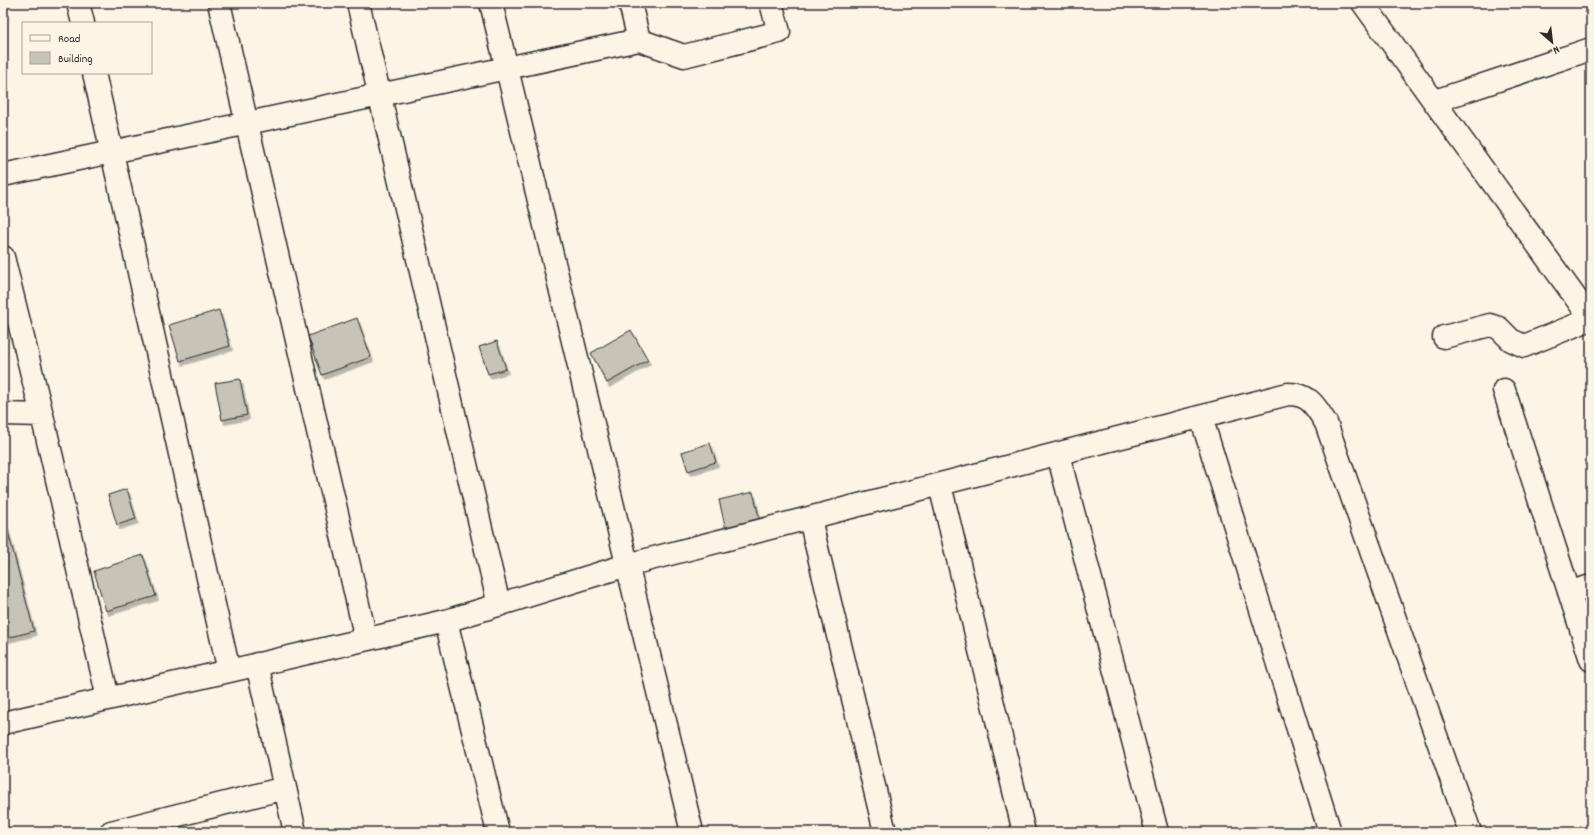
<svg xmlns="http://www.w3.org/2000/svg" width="1594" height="835" viewBox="0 0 1594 835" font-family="Dekko,sans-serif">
	<defs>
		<filter id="shadow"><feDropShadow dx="2.5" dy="4.5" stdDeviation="0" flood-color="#0004"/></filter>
	</defs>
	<rect width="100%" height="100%" fill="#fcf5e5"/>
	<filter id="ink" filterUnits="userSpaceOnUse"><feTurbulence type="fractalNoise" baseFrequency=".025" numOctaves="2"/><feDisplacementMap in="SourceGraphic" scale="8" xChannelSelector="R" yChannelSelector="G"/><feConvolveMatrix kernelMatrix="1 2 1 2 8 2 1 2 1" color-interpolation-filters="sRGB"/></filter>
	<g filter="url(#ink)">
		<path fill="#c8c3b7" stroke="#2b2b2b" filter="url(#shadow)" d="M219,310l11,36 -50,15 -11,-36z
			M357,318l14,39 -49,18 -14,-39z
			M631,330l17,30 -41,23 -16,-30z
			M497,341l9,28 -18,5 -9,-27z
			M240,379l7,36 -25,5 -7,-37z
			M710,443l6,19 -28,9 -6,-19z
			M127,489l9,30 -19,6 -9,-30z
			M753,492l7,29 -34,9 -7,-30z
			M3,513l31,118 -31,8z
			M143,555l13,41 -50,15 -12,-40z"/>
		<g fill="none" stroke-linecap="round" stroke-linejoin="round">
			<g stroke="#2b2b2b" stroke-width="25">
				<path id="minor" d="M78,3l5,20
					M219,3l147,636
					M358,3l141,602
					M491,3l201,829
					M630,3l9,37
					M1363,3l228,316
					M94,73l135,598
					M1435,101l156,-52
					M3,175l636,-135 45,16 95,-24 -8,-29
					M3,257l39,158 66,283
					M1444,337l46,-12 9,3 12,12 13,6 67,-27
					M1504,390l87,270
					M3,414l39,1
					M1201,417l129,415
					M1058,454l99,378
					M940,485l84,347
					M810,519l75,313
					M1570,592l21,-6
					M446,621l52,211
					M257,664l38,168
					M3,723l443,-102 181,-56 661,-171c22,0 27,12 38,29l144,409
					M111,832l174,-44"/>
			</g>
			<use href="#minor" stroke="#fcf5e5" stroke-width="22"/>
		</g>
	</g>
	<rect width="1594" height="835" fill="none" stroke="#fcf5e5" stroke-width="16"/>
	<rect x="8" y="8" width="1578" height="819" fill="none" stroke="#2b2b2b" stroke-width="1.5" filter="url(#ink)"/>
	<rect x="22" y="22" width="130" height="52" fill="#fcf5e5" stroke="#a8a49b"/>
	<rect x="30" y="35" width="20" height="6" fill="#fcf5e5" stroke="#a8a49b"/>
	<text x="58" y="42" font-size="12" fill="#2b2b2b">Road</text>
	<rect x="30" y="52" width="20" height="12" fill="#c8c3b7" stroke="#a8a49b"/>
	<text x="58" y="62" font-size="12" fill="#2b2b2b">Building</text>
	<g transform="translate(1552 42) rotate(152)" stroke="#fcf5e5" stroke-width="3" paint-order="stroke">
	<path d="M0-3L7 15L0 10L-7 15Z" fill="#2b2b2b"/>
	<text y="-6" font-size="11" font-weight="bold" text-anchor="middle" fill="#2b2b2b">N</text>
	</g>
</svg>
